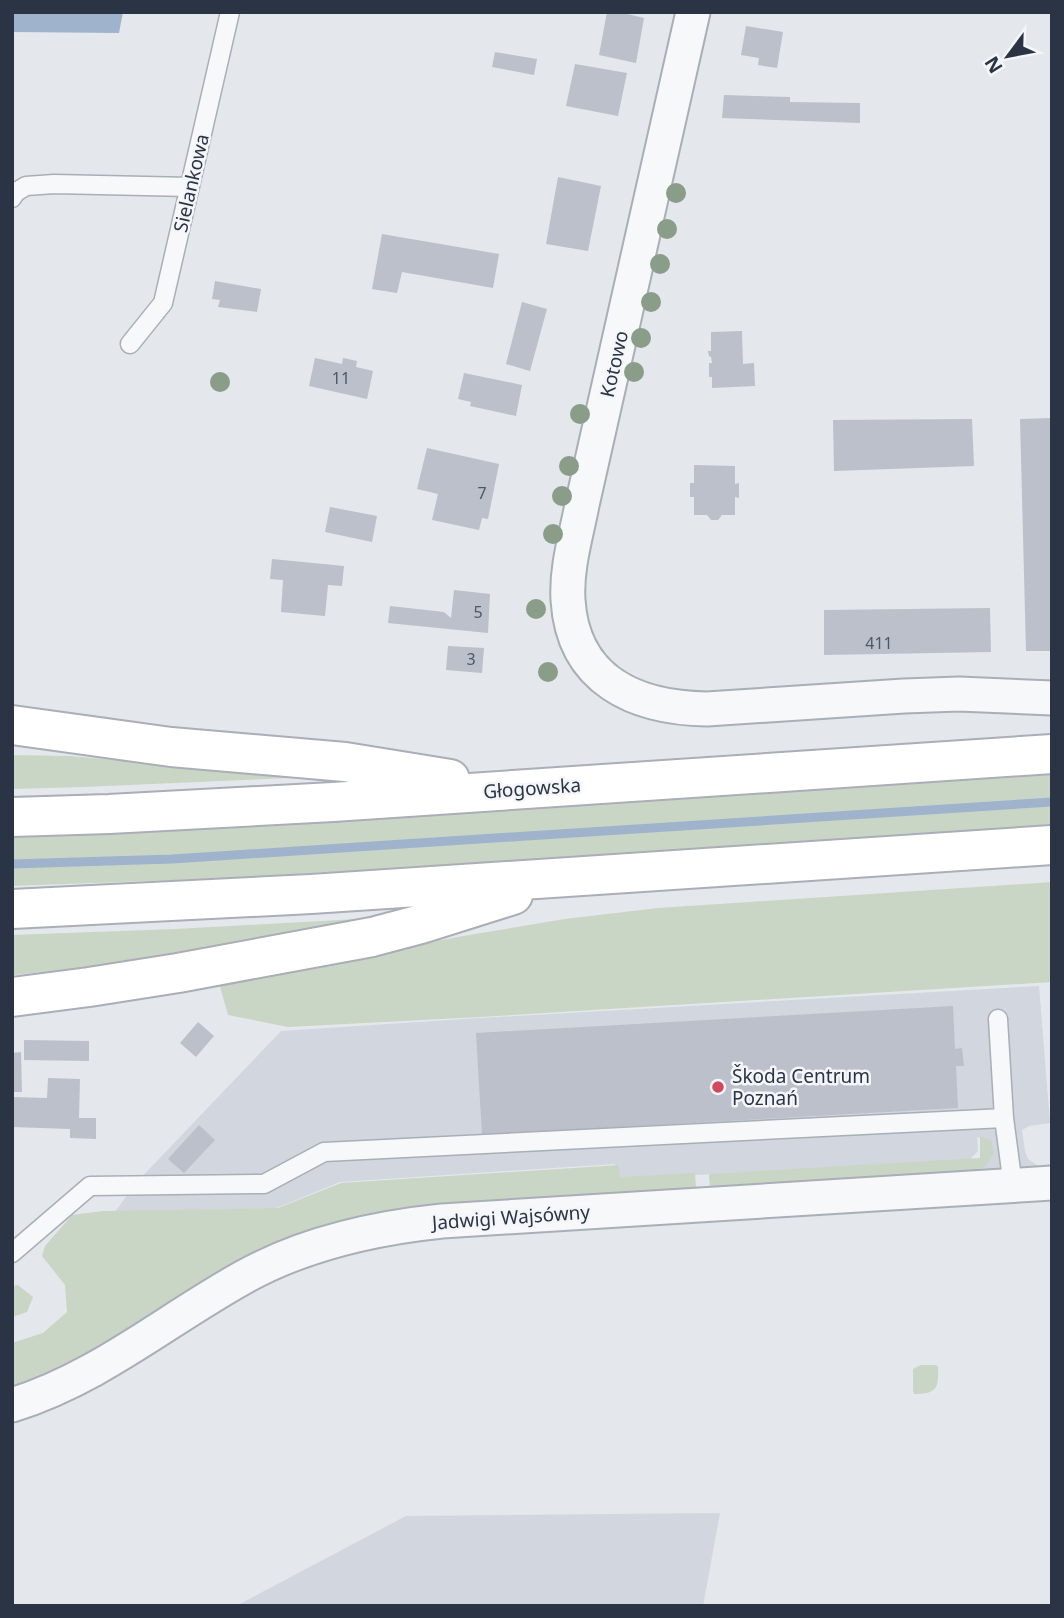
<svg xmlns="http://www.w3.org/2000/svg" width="1064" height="1618" viewBox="0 0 1064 1618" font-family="'Noto Sans',sans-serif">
	<rect width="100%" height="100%" fill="#e4e7ec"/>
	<path fill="#d2d6de" d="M1039,986l11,137 -21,3 -7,4 3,21 3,8 13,9 -69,8 8,-6 6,-7 -2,-24 -7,-2 1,14 -11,11 -351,17 -1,-15 -275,18 -66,27 -159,3 20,-28 146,-153 199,-13z
		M720,1513l-17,93h-467l170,-90z"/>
	<path fill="#c9d6c5" d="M12,755l58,1 241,21 -228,10 -71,2z
		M1052,774v51l-654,43 -170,10 -216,8v-50l147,-5 110,-6z
		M1052,882v100l-572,35 -192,10 -60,-12 -9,-32 244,-47 102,-17 93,-11z
		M393,917c-127,22 -253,47 -381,58v-40l163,-6z
		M980,1137l11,3 3,13 -8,13 -13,6 -263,18 -1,-16 271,-16z
		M619,1165l1,12 75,-4 1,15 -281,22 -55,6 -80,24 -56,30 -145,92 -67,28v-47l31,-10 24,-21 -2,-27 -23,-29 3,-10 27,-31 31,-4 175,-3 63,-25z
		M18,1285l15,12 -6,15 -15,5v-31z
		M921,1365h15l2,2c1,21 -1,27 -24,27l-1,-4v-21z"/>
	<path fill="#9fb4cc" d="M12,12h111l-4,21 -107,-1z"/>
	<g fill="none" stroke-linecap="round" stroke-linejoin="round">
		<path stroke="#9fb4cc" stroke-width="9" d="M12,864l160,-5 880,-57"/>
	</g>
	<path fill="#bbc0ca" d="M607,12h12l25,6 -8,45 -37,-8z
		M746,26l37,6 -6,36 -19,-3 1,-7 -18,-3z
		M495,52l42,7 -3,16 -42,-8z
		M575,64l52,9 -9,43 -52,-10z
		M724,95l66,2v5l70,1v20l-138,-5z
		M558,177l43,9 -13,65 -42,-7z
		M382,234l117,20 -6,34 -91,-16 -5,21 -25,-4z
		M215,281l46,8 -4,23 -39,-5 2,-7 -8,-1z
		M522,302l25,7 -17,62 -24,-7z
		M742,331l1,33 11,-1 1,23 -43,2v-11h-3v-14h3l-1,-6 -2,-1 -1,-5h3v-19z
		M315,358l27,6 1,-6 14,3 -1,6 17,4 -6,28 -58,-13z
		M464,373l58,12 -6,31 -46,-10 1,-4 -13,-3z
		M1052,418v233h-26l-6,-232z
		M972,419l2,47 -140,5 -1,-51z
		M427,448l72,16 -11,55 -6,-1 -3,12 -47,-10 6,-26 -21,-5z
		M694,465l41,1v18l4,-1v15l-4,-1v18h-13l-4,5h-7l-4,-5h-13v-18h-4v-14h4z
		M330,507l47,9 -5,26 -47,-10z
		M272,559l72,7 -2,20 -14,-1 -3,31 -44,-4 2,-32 -13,-1z
		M454,590l36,4 -2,39 -100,-10 2,-17 54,6 7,6z
		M990,608l1,44 -167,3v-45z
		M448,646l36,2 -2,25 -36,-3z
		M953,1006l2,43 7,-1 2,18h-8l2,42 -476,27 -6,-102z
		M198,1022l16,14 -18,21 -16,-14z
		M24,1040l65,1v20l-65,-1z
		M21,1052l1,40h-10v-39z
		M48,1078l32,1 -1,39h17v21l-26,-1v-9l-58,-2v-30l35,1z
		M199,1125l16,15 -31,33 -16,-14z"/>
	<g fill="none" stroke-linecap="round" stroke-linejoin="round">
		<g stroke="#a9aeb7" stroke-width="21">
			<path id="service" d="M12,198l4,-6 10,-6 28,-2 136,3
				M130,344l33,-41 67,-291
				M998,1019l6,99 9,68
				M12,1253l78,-67 174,-2 60,-32 680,-34"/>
		</g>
		<g stroke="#a9aeb7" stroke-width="37">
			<path id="minor" d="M693,12l-111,493c-6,31 -16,63 -14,95 5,81 68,108 139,109l197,-13 55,-2 93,4
				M12,1405c87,-27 154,-85 232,-128 61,-34 130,-49 198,-56l610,-38"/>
		</g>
		<g stroke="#a9aeb7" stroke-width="42">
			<path id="secondary" d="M12,725l159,22 174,15 105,17
				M12,817l97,-3 224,-12 719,-48
				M12,909l299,-15 741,-49
				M12,997l77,-10 89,-14 194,-36 49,-13 92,-29"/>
		</g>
		<use href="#service" stroke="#f7f8fa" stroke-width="18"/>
		<use href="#minor" stroke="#f7f8fa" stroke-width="33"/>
		<use href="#secondary" stroke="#fff" stroke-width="38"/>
	</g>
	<g fill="#899d89">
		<circle cx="676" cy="193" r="10"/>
		<circle cx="667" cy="229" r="10"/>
		<circle cx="660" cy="264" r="10"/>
		<circle cx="651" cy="302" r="10"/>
		<circle cx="641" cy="338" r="10"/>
		<circle cx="634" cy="372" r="10"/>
		<circle cx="220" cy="382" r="10"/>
		<circle cx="580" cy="414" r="10"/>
		<circle cx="569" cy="466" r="10"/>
		<circle cx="562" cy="496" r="10"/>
		<circle cx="553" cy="534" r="10"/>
		<circle cx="536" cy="609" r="10"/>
		<circle cx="548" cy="672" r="10"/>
	</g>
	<circle fill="#d1495b" stroke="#f4f6f9" stroke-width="2.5" cx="718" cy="1087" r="7"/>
	<g text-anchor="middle" stroke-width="5" stroke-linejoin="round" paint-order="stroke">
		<g font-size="16" fill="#4f5766">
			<text x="341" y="384">11</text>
			<text x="482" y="499">7</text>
			<text x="478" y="618">5</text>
			<text x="879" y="649">411</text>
			<text x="471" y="665">3</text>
		</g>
		<g font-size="19" fill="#2b3445" stroke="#f4f6f9">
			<text transform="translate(191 183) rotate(-77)" y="7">Sielankowa</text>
			<text transform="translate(614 364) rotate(-77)" y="7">Kotowo</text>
			<text transform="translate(532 788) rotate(-4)" y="7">Głogowska</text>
			<text transform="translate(511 1217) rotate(-4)" y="7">Jadwigi Wajsówny</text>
		</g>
		<g font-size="19" fill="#2b3445" stroke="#f4f6f9" text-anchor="start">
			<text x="732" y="1083">Škoda Centrum<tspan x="732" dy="22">Poznań</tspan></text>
		</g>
	</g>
	<rect width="1064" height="1618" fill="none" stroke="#2b3445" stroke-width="28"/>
	<g transform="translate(1008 56) rotate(238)" stroke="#f4f6f9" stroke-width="5" paint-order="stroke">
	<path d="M0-5L12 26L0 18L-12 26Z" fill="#2b3445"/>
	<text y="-10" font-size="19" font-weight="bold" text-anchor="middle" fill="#2b3445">N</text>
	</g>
</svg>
